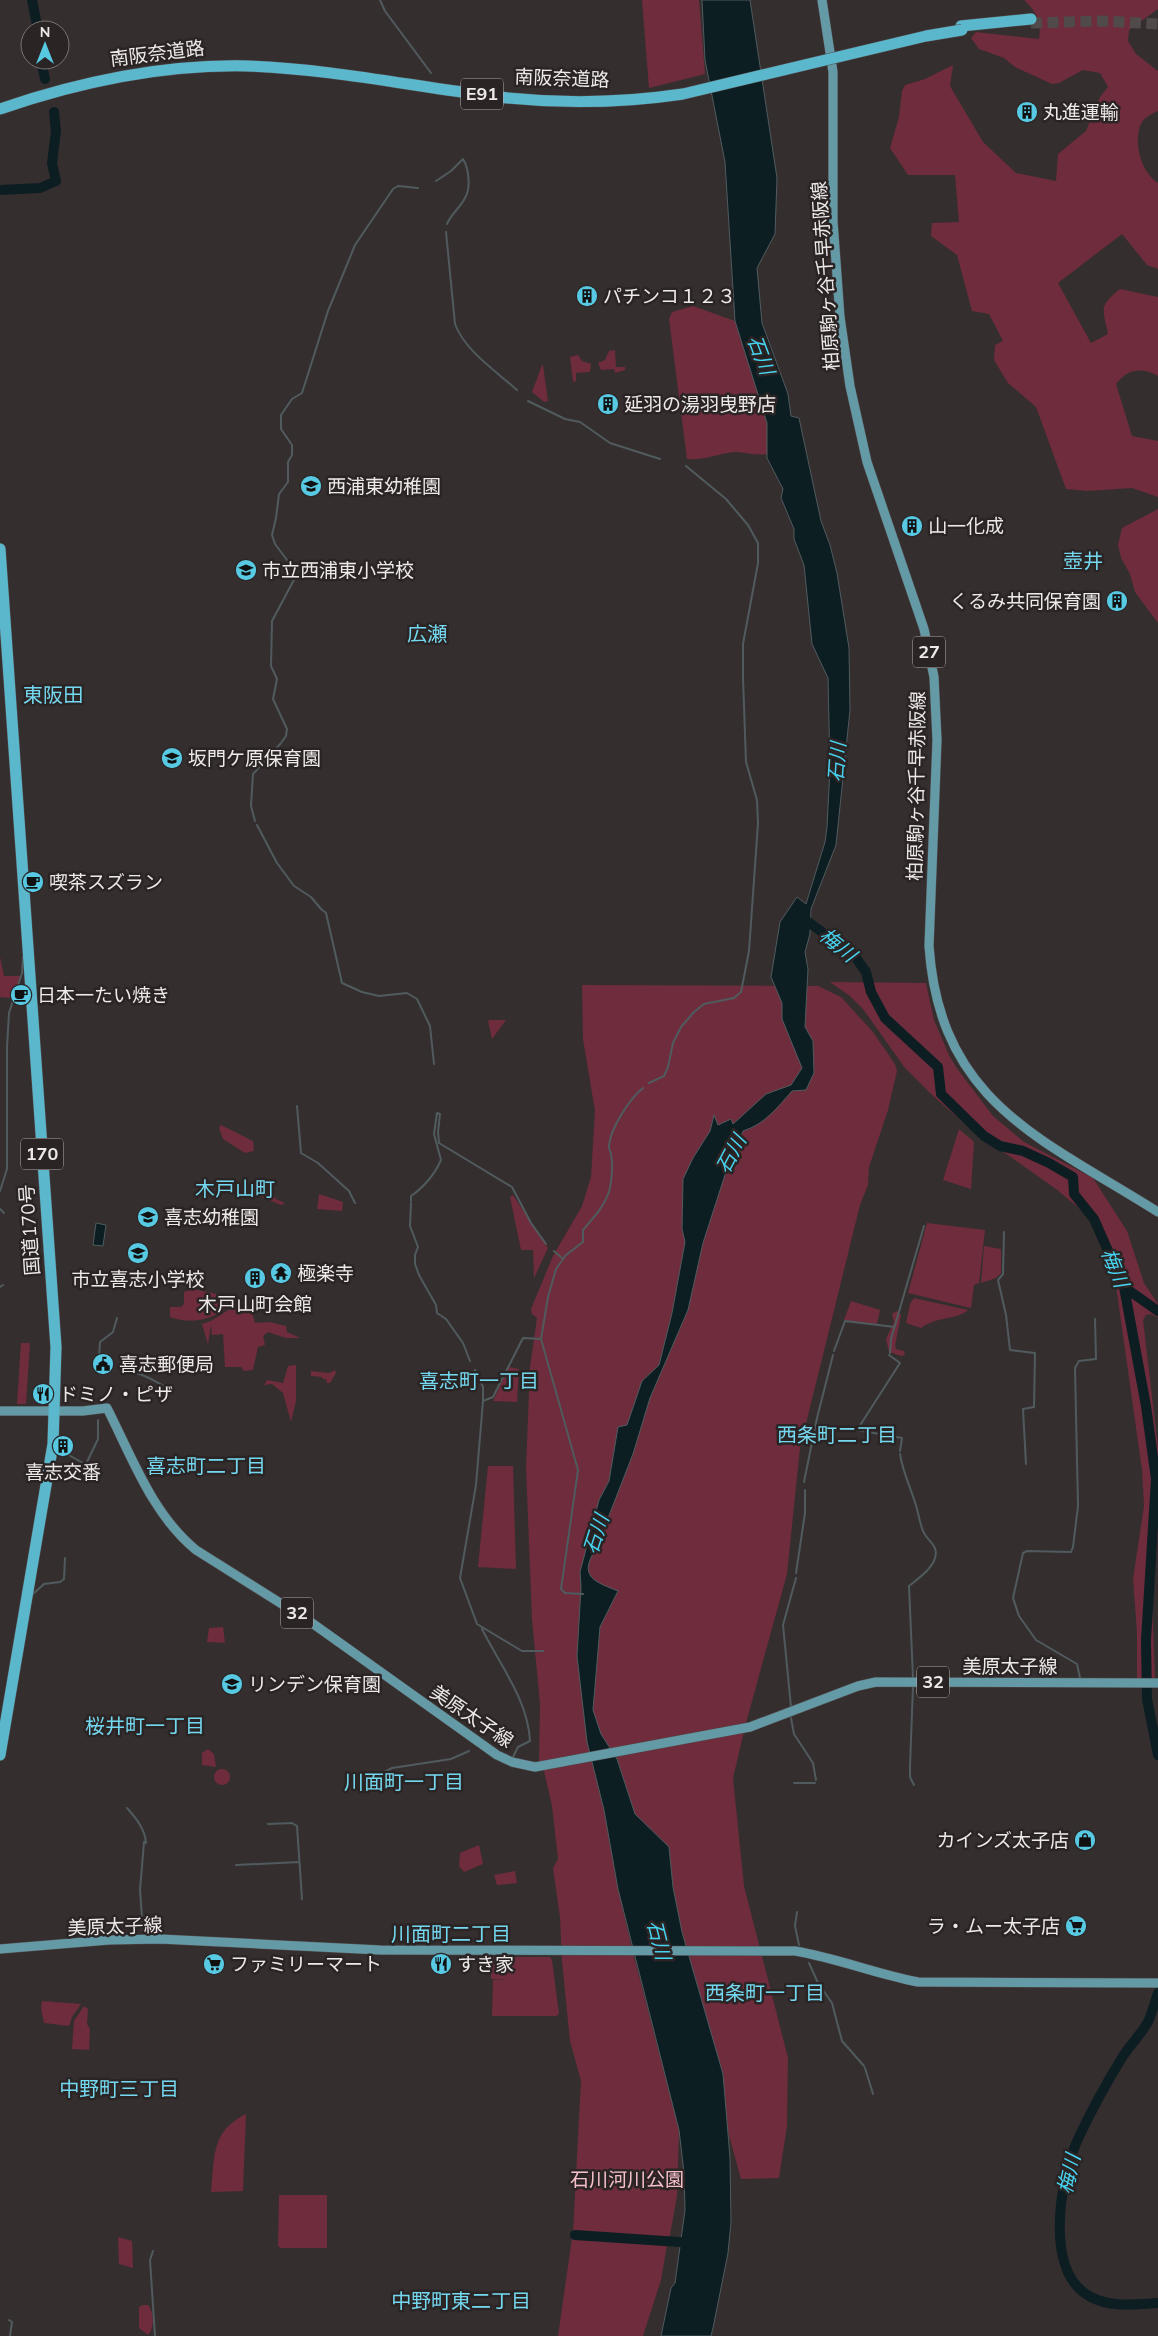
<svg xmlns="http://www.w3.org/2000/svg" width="1158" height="2336" viewBox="0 0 1158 2336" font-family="Mulish,'Noto Sans JP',sans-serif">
	<rect width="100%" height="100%" fill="#352e2f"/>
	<path fill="#6e2c3c" d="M642,0h57l6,74 -56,14z
		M1024,0h134v9l-29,21 -1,11 8,13 22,17v40c-7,3 -15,7 -18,15 -6,19 1,46 18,57v86l-11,-4 -25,-31 -64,49 33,60 17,-9c-5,-26 -10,-27 12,-45l38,8v79c-17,-9 -30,-7 -42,8l16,52 26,5v56l-26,-9 -44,3 -22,-2 -30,-82 -28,-24 -14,-23 1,-15 8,-4 -14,-27 -17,-3 -15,-56 -26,-19 1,-13 27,-1 -4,-47h-47l-18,-27 9,-31 3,-26 3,-6 20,-6 28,-14 -3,21 33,56 33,31 40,8 2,-27 28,-23 14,-34 8,-10 -8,-14 -17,-3 -24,13 -7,1 -37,-17 -11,-9 -25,-9 -8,-11 5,-6 63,7c3,-17 -3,-28 -15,-39z
		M693,306l42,15 32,102v31c-11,2 -21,-2 -32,-2 -16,1 -31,9 -48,7l-18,-140 3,-7z
		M615,350l1,17h9v3l-10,3 -1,-4 -13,1 -3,-7 7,-3 4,-9z
		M578,355l4,6 9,3 -1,8 -14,1v8l-3,1 -3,-25z
		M542,365h1l5,36 -4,1 -12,-10z
		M1158,509v114l-23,-31 -5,-18 -9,-16 -3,-13 4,-17z
		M0,957l4,19h16l-7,22 -13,-1z
		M830,982l96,1 8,37 15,35 7,12 37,49 31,26 69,36 34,53 17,52 14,21v13l-8,-3 -4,1 -3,5 15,127v86l-6,67 3,80h-18v-48l-4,-53 11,-73 -2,-36 -27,-191 -10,-31 -19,-34 -30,-25 -88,-62 -38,-34 -25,-25 -42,-59 -13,-13z
		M582,985l236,1 23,11 32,35 22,32 2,7 -9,39 -19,57 -1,18 -8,20 -60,243 -13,126 -41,149 -13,55 11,108 44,172 -1,68 -8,52 -38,1 -14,-51 -4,-54 -41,-142 -9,-45 -4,-40 -34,-33 -18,-55 -24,5 11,46 14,79 14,60 47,181 -2,66 -8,44 -96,-8 8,-151 -11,-40 -8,-80 -2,-44 -7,-49 5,-9 -6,-53 -8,-35 -5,-9 1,-58 -8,-85 -6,-152 4,-100 7,-49 -5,-4 -1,-5 22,-53 29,-50 9,-29 4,-66 -12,-72z
		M490,1020h16l-14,19 -4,-18z
		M221,1125l32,16 1,10 -9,2 -22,-14 -4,-11z
		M959,1129l15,13 -3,47 -28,-9z
		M262,1184l9,8 5,7 9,4 -4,2 -19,-8 -3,-8z
		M319,1194l24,8 -1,9 -25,-2z
		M513,1195l35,53 -14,30 -1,-28h-12l-11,-53z
		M927,1223l58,7 -6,53 -5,2 -3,23 -63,-15z
		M984,1246l17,3v24l-5,5 -15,5z
		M192,1289l25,5 20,1c-13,23 -43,31 -67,22v-10h11l3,-3v-12z
		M914,1298l54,12c-11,10 -31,6 -47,18l-15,-5 4,-19z
		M851,1301l29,9 -3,14 -33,-4z
		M230,1309l22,3 3,11 15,-1 16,4 1,6 13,6h-14l-18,-6 -5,4 2,9 -7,2 -5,23 -9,1 -3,-4h-16l-2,-33 -11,1 -1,-10 -3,19 -6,-20 9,-3z
		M897,1311l4,4 -6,31 1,3 8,2 1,4 -4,1 -12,-4 -3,-13 8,-17 -2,-8z
		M21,1343h9l-4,61h-9z
		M296,1365v36l-5,21 -8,-29 -11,-9 -8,1 3,-5 16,3 5,-17z
		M509,1367l10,2 -2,33 -24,-1z
		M335,1370l1,3 -6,10h-3l-1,-4h-3l-1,-2 -11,-1v-5l18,2z
		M488,1466h25l3,103 -38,-2z
		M223,1627l2,16 -18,-1 2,-14z
		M208,1749l6,5 2,13 -14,-2v-12z
		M214 1777a8 8 0 1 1 16 0a8 8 0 1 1-16 0Z
		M479,1845l4,19 -19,8 -5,-6 1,-13z
		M515,1871l2,12 -20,2 -3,-10z
		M491,1957h59l2,3 7,54 -3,2h-64l1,-36h13l-15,-1z
		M42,2001l39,3 -9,13 -3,9 -25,-3 -3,-15z
		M84,2006l4,3 -1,15 3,5 -1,21 -17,-1 2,-28z
		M246,2114l-3,77 -32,1c4,-35 -1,-60 35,-78z
		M279,2195h48v53h-46l-3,-2z
		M118,2237l14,4 1,27 -14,-4z
		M572,2238l95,7 -6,35 -18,56h-85z
		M143,2305h5c6,7 7,23 0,30l-9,-7v-21z"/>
	<path fill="#0d1e23" stroke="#505b5e" d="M702,0h48l27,178 -2,56 -18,34 5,55 26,71 3,22 8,2 22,103 9,24 7,28 12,75 1,62 -14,135 -25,64 -1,25 -5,18 3,17 -3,58 8,14 1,32 -8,17 -14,1c-15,17 -27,33 -49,40l-10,26v8l-8,10 -22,68 -15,67 -38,88 -17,56 -37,95c-19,28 0,33 22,42l-18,36 -7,83 8,24 16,25 18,55 34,33 4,40 9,45 41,142 7,83 1,65 -3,31 -15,75 -2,8h-50l10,-48 4,-5 10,-73 -1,-37 -5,-43 -61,-241 -14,-79 -17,-68 -10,-86 4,-69 -1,-15 19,-72 10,-19 9,-54 9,-2 15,-44 17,-16 13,-52 13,-71 -3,-13 1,-50 10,-21 17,-27 4,-16 4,10 13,-6 2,5 33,-30 25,-9 11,-17 -20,-49v-16l-11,-26 9,-55 17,-25 9,7 19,-62 2,-15 3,-59 -2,-90 -16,-34 -8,-79 -10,-26v-10l-13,-31 2,-9 -16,-31v-35l-32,-102 -10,-159 -20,-102z
		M96,1223l10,2 -3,21 -10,-1z"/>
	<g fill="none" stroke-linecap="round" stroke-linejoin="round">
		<path stroke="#505b5e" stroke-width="2" d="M380,0l5,11 46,62
			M436,181l15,-10 12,-12c6,10 8,29 2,39 -5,10 -14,16 -18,26
			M446,232l9,92c10,27 41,47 62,66
			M528,401l37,18 15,3 30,21 50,16
			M255,821l-4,-15 2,-32 28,-31 5,-7 1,-7 -14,-30 4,-20 -6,-13 1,-45 24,-45v-4l-21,-28 -3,-9 4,-17 3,-24 9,-12v-20l4,-7v-10l-11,-16v-14l11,-16 10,-6 26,-82 27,-66 38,-56 5,-3 20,2
			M257,825l20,38 17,23 17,11 10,12 5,4 16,70 20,9 17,4 28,-3 10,6 13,27 4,38
			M649,1083l15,-7 4,-9 5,-24 8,-16 13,-15 10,-8 30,-6 7,-6 8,-41 9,-128 -1,-23 -11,-38 -3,-84v-34l15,-81v-20l-10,-18 -22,-26 -40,-33
			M297,1106l4,47 17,10 31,28 6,12
			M440,1114l-2,18 1,11 73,44 19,36 15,21
			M0,1191l7,-22v-122l2,-34 13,-40 1,-16
			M411,1201v-5c12,-8 24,-22 30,-36l-7,-26 3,-21 3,1
			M411,1203l-1,23 8,21 -3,8v9l4,11 17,30 1,8 9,6 17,24 7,18
			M0,1209l4,4
			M1004,1232l-1,42 -5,6 8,35 4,35 25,3 -1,54 -11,2 3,55
			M554,1251l9,8
			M0,1287l3,-2
			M541,1339l-18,-1 -30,59 -10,4 -7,84 -16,93 17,46 45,27h21
			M834,1351l11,-30 50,6
			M890,1353l1,-14 33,-113
			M889,1355l11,8 -43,67 45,8 -2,13
			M475,1370l8,17v14
			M98,1371l2,-29 13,-10 4,-14
			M136,1373c13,3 22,11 34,16
			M58,1449l25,14
			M900,1454c3,20 12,36 17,55 2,7 3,15 6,22 4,10 16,14 12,27 -3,11 -17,21 -26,28l4,92
			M87,1462l11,-23v-19
			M804,1482l13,-64 16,-63
			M796,1573l9,-60v-23
			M33,1594l11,-10 16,-2 4,-3 1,-21
			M583,1594l-18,-1 -4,-4 17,-119 -37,-131 7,-42 8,-28 10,-14 17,-13v-12c10,-12 21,-23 26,-38 3,-11 4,-27 2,-38 -1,-4 -2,-4 -2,-8 1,-17 21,-48 34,-58
			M482,1629c18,36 46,71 48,112l-12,6 -6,12
			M1080,1678l-3,-14 -41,-24 -17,-24 -6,-18 10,-45 4,-2 44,1 2,-5 5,-41 -3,-138 4,-7 17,-2 -1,-40
			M913,1686l-3,80v11l4,8
			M791,1707l-8,-82 13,-47
			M791,1718l3,16 19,29 3,17
			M362,1780l13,-3 17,-9 59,-9 18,-8
			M794,1783h21
			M127,1808c9,10 18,21 19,35l-2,-1 -4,48 3,42
			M268,1824l24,-1 5,3 5,73
			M236,1865l63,-3
			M797,1912l-2,14 4,19
			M809,1963l9,20 14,20 10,38 22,25
			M865,2068l8,26
			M153,2251l-3,9 5,76
			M9,2320l3,2 -2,14"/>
		<path stroke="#0d1e23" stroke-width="10" d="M32,0l6,30
			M41,60l4,19
			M0,190l40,-2 16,-7 -4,-18 4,-32 -2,-19
			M804,919l50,36 12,17 5,20 14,26 53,49 3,27 43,42 16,10 23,5 26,12 24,14 1,17 20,25 30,68 22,119 10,73 -10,161 1,59 11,56
			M1124,1287l34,24
			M1158,1993c-3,9 -6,20 -10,29 -7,12 -17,22 -25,34 -16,26 -32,55 -45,83 -18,39 -35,134 13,158 20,11 45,7 67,6
			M575,2235l119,8"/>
		<path stroke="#514a4b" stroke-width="11" stroke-dasharray="11 5.5" stroke-linecap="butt" d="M1031,23l71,-2 56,3"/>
		<g stroke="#534d4e" stroke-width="10">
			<path id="major" d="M822,0l11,72v149l7,96 10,69 17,76 57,167 10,48 3,63 -8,206c11,157 112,192 229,266
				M0,1411h83l24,-3c25,49 45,106 89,142l116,73 185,132 15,7 23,5 215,-40 108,-41 18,-4 282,1
				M0,1949l109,-9 51,-1 220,11 415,1c42,7 81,23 123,31l240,1"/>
		</g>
		<g stroke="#534d4e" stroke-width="12">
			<path id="highway" d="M961,26l70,-7
				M0,549l56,798 -3,97 -53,311"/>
		</g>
		<use href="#major" stroke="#6499a6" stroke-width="9"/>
		<use href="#highway" stroke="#5ab7cc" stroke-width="11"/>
		<g stroke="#534d4e" stroke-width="12" stroke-linecap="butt">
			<path id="highway-bridge" d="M0,109c79,-27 164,-45 248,-43 84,3 167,21 251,31 61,7 123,6 184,-3l243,-58 36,-6"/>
		</g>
		<use href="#highway-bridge" stroke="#5ab7cc" stroke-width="11"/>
	</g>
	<defs>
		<g id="building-disc" transform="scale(1.125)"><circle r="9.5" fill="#57c9e2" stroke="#2b2425"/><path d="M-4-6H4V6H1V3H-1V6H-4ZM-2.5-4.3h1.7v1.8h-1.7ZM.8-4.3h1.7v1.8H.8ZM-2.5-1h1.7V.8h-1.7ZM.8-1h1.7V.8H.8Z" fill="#111"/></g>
		<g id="school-disc" transform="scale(1.125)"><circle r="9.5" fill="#57c9e2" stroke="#2b2425"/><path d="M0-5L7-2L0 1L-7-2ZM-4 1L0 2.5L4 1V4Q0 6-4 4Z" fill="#111"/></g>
		<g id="cafe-disc" transform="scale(1.125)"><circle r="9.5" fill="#57c9e2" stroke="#2b2425"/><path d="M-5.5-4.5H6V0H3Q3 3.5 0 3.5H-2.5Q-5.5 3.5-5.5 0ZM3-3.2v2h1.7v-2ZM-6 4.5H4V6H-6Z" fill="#111"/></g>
		<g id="temple-disc" transform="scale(1.125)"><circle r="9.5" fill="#57c9e2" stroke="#2b2425"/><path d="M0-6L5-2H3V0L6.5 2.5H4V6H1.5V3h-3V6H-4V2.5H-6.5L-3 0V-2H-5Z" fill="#111"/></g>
		<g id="civic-disc" transform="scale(1.125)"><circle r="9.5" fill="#57c9e2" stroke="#2b2425"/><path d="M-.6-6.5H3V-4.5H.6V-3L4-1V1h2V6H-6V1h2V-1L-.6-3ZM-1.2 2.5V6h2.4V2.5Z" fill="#111"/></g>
		<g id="restaurant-disc" transform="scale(1.125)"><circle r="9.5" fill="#57c9e2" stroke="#2b2425"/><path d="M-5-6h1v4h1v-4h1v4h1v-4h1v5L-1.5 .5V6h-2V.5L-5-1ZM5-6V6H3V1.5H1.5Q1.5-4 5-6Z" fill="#111"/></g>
		<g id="shop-disc" transform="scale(1.125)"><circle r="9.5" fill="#57c9e2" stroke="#2b2425"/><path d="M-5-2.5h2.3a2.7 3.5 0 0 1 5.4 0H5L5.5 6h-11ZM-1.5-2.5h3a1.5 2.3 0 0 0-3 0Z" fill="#111"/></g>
		<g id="supermarket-disc" transform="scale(1.125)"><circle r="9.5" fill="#57c9e2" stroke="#2b2425"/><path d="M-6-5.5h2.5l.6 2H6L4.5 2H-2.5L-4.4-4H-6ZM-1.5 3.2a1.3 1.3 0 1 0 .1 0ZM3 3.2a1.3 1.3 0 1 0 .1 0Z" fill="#111"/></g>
	</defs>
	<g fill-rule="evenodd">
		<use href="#building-disc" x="1027" y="112"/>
		<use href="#building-disc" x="587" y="296"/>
		<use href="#building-disc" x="608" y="404"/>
		<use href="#school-disc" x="311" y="486"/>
		<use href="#building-disc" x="912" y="526"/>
		<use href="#school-disc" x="246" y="570"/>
		<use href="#building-disc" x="1117" y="601"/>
		<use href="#school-disc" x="172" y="758"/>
		<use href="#cafe-disc" x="33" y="882"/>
		<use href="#cafe-disc" x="21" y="995"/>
		<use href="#school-disc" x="148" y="1217"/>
		<use href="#school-disc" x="138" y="1253"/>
		<use href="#temple-disc" x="281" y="1273"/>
		<use href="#building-disc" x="255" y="1278"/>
		<use href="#civic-disc" x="103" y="1364"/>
		<use href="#restaurant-disc" x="43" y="1394"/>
		<use href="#building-disc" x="63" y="1446"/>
		<use href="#school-disc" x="232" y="1684"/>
		<use href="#shop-disc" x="1085" y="1840"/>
		<use href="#supermarket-disc" x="1076" y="1926"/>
		<use href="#supermarket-disc" x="214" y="1964"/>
		<use href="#restaurant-disc" x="441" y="1964"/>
	</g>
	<g text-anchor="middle" stroke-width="5" stroke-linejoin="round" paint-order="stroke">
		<g fill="#2b2425" stroke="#b4aeae" stroke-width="1">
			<rect x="461" y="78.5" width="42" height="31" rx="4"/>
			<rect x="913" y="636.5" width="32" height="31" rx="4"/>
			<rect x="21" y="1138.5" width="42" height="31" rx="4"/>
			<rect x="281" y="1597.5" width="32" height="31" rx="4"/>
			<rect x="917" y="1666.5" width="32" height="31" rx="4"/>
		</g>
		<g font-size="18" font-weight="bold" fill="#eee9e9">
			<text x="482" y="100">E91</text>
			<text x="929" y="658">27</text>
			<text x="42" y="1160">170</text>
			<text x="297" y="1619">32</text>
			<text x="933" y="1688">32</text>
		</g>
		<g font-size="19" fill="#eee9e9" stroke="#2b2425">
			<text transform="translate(157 53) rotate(-7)" y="7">南阪奈道路</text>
			<text transform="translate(562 78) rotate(2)" y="7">南阪奈道路</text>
			<text transform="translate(825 276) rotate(-94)" y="7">柏原駒ヶ谷千早赤阪線</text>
			<text transform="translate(916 786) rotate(-89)" y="7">柏原駒ヶ谷千早赤阪線</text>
			<text transform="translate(29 1230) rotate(-94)" y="7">国道170号</text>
			<text x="1010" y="1673">美原太子線</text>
			<text transform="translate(472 1716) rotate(34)" y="7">美原太子線</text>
			<text transform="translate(115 1926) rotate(-2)" y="7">美原太子線</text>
		</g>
		<g font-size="19" fill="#eee9e9" stroke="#2b2425" text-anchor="start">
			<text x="1043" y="119">丸進運輸</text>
			<text x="603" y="303">パチンコ１２３</text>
			<text x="624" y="411">延羽の湯羽曳野店</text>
			<text x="327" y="493">西浦東幼稚園</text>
			<text x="928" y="533">山一化成</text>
			<text x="262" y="577">市立西浦東小学校</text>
			<text x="1101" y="608" text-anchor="end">くるみ共同保育園</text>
			<text x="188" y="765">坂門ケ原保育園</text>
			<text x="49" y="889">喫茶スズラン</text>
			<text x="37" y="1002">日本一たい焼き</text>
			<text x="164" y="1224">喜志幼稚園</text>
			<text x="297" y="1280">極楽寺</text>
			<text x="138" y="1286" text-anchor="middle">市立喜志小学校</text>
			<text x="255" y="1311" text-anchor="middle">木戸山町会館</text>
			<text x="119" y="1371">喜志郵便局</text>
			<text x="59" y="1401">ドミノ・ピザ</text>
			<text x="63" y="1479" text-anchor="middle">喜志交番</text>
			<text x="248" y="1691">リンデン保育園</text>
			<text x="1069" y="1847" text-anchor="end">カインズ太子店</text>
			<text x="1060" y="1933" text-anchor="end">ラ・ムー太子店</text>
			<text x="230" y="1971">ファミリーマート</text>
			<text x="457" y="1971">すき家</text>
		</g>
		<g font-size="19" fill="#f5c0c9" stroke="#2b2425">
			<text x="627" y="2186">石川河川公園</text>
		</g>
		<g font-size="20" font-style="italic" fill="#47d4f1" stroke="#2b2425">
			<text transform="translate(761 355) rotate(69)" y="7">石川</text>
			<text transform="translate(837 762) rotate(-86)" y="7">石川</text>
			<text transform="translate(838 945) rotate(39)" y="7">梅川</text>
			<text transform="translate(731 1154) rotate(-62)" y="7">石川</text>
			<text transform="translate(1115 1268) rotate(68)" y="7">梅川</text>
			<text transform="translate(596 1534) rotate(-72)" y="7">石川</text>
			<text transform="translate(659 1940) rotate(76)" y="7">石川</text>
			<text transform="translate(1069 2174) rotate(-77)" y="7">梅川</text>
		</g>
		<g font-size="20" fill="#74d9f0" stroke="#2b2425">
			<text x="1083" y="568">壺井</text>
			<text x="427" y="641">広瀬</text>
			<text x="53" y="702">東阪田</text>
			<text x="235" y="1196">木戸山町</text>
			<text x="479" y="1388">喜志町一丁目</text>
			<text x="837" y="1442">西条町二丁目</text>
			<text x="206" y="1473">喜志町二丁目</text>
			<text x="145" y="1733">桜井町一丁目</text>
			<text x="404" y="1789">川面町一丁目</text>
			<text x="451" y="1941">川面町二丁目</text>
			<text x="765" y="2000">西条町一丁目</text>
			<text x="119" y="2096">中野町三丁目</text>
			<text x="461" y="2308">中野町東二丁目</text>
		</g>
	</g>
	<g transform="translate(45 45)"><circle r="24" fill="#2b2425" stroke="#797373"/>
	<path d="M0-4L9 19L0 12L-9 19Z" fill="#57c9e2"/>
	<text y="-8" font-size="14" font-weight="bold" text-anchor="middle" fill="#eee9e9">N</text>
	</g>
</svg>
